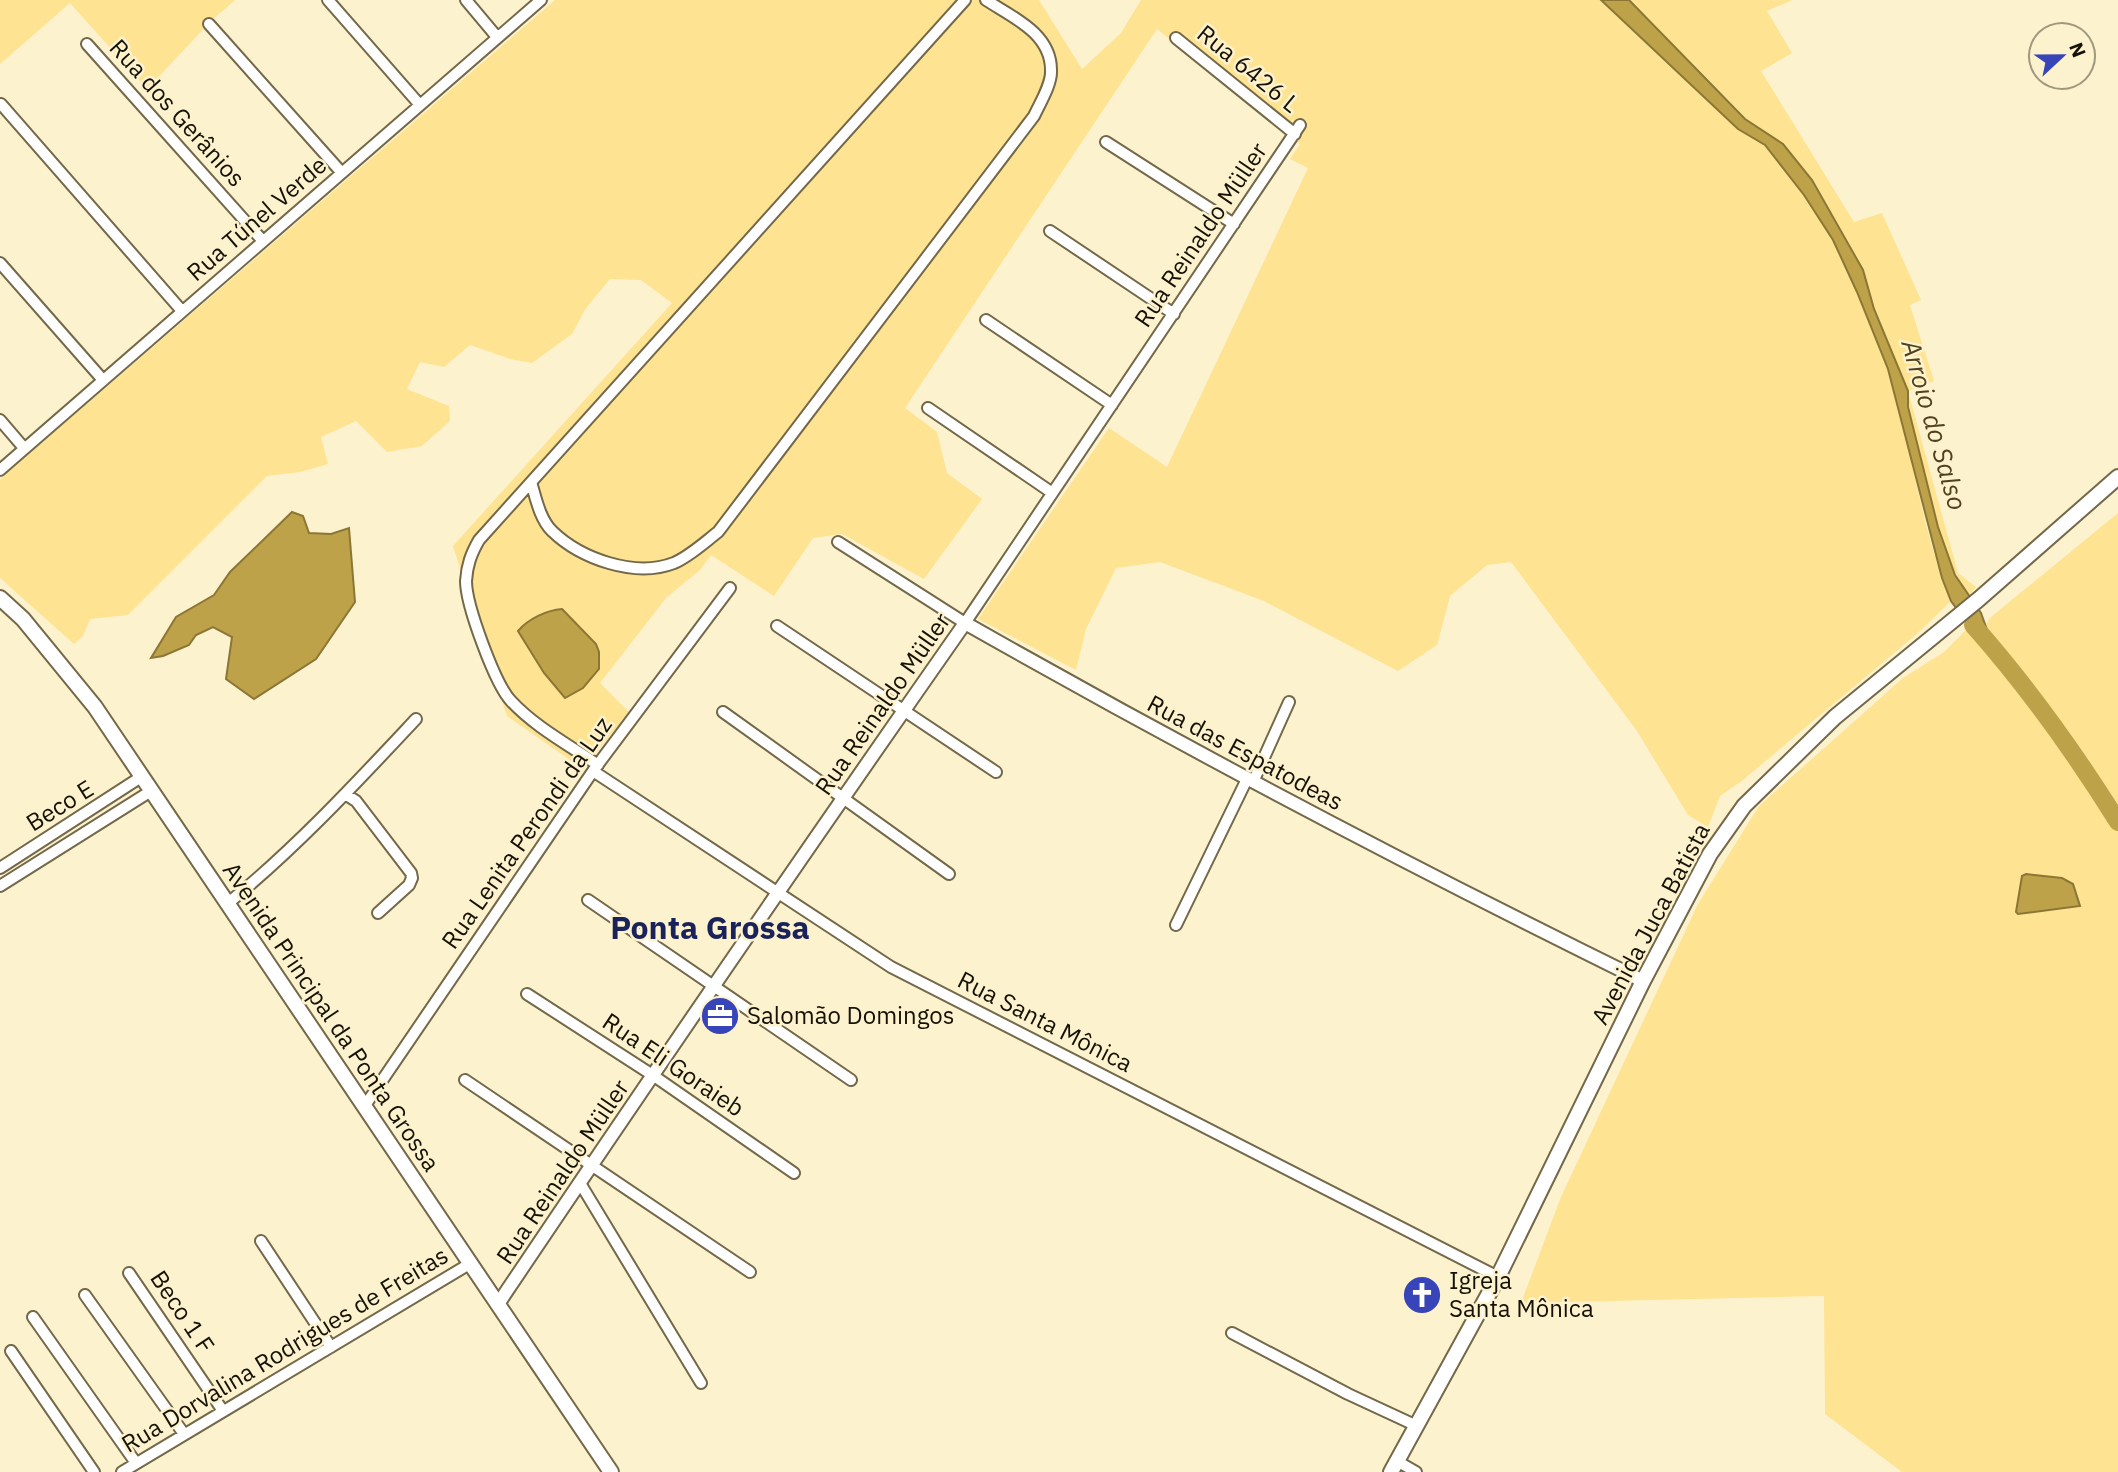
<svg xmlns="http://www.w3.org/2000/svg" width="2118" height="1472" viewBox="0 0 2118 1472" font-family="'IBM Plex Sans',sans-serif">
	<rect width="100%" height="100%" fill="#fdf2ce"/>
	<path fill="#fde392" fill-rule="evenodd" d="M0,0h235l-23,20 -65,69 -77,-86 -70,61z
		M555,0h484l43,69 39,-36 20,-33h460l137,129c9,6 20,11 28,17 20,19 36,45 51,69 29,46 55,102 71,154 24,76 32,158 63,232l-33,32 -175,147 -23,16 -12,31 -20,-12 -51,-84 -126,-169 -24,3 -37,31 -13,49 -39,26 -134,-70 -104,-39 -44,6 -30,61 -10,41 -98,-51 131,-191 58,39 141,-299 -18,-9 10,-15 -143,-115 -252,379 32,24 10,41 35,26 -58,80 -82,-45 -29,4 -39,58 -63,-41 -11,15 -34,28 -66,85 29,29 -46,57 -76,-53 -54,-170 219,-243 -31,-23 -31,-1 -24,29 -14,26 -40,29 -22,-4 -40,-14 -26,22 -24,-5 -13,27 42,17 1,15 -28,25 -35,6 -31,-31 -35,16 7,27 -28,8 -33,4 -139,139 -38,4 -7,17 -9,8 -74,-66v-99z
		M1629,0h163l-25,11 25,42 -31,18 93,151 28,-9 39,87 -11,5 24,76 -26,10 50,182 18,14 -7,8c-36,-50 -47,-128 -61,-188v-16l-34,-82 -11,-39 -51,-90 -29,-36 -38,-25z
		M2118,513v959h-216l-77,-58 -1,-118 -303,7 40,-106 137,-293 61,-98 144,-128 41,-26 25,-25 10,14h12l-5,-17 5,-7zM2026,874l35,4 12,5 6,23 -61,8z"/>
	<path fill="#bea249" stroke="#8b7635" stroke-width="2" d="M1601,0h28l116,119 38,25 29,36 51,90 11,39 34,82v16l30,120 17,48 26,38 10,28h-11l-29,-40 -9,-23 -54,-209 -31,-77 -24,-52 -29,-45 -39,-50 -27,-16z
		M292,512l11,4 6,17 22,1 18,-6 6,74 -39,57 -62,40 -28,-20 6,-42 -19,-10 -17,8 -7,10 -26,11 -12,2 25,-41 38,-22 16,-23z
		M562,609l34,35 3,8v17l-16,19 -18,10 -21,-25 -26,-42c10,-12 29,-21 44,-22z
		M2026,874l36,4 11,6 7,22 -62,8 -2,-2 6,-36z"/>
	<g fill="none" stroke-linecap="round" stroke-linejoin="round">
		<path stroke="#bea249" stroke-width="18" d="M1973,625c54,61 102,128 145,197"/>
		<g stroke="#736849" stroke-width="14">
			<path id="minor" d="M328,0l92,105
				M466,0l31,37
				M209,24l133,149
				M1176,38l119,96
				M87,44l176,197
				M1,104l181,207
				M1106,142l128,82
				M1050,231l124,83
				M0,263l103,117
				M986,320l126,85
				M928,408l123,84
				M0,420l24,28
				M0,470l541,-470
				M531,482c5,17 9,37 21,49 29,28 83,47 122,32 16,-7 31,-21 44,-31l316,-416c6,-13 18,-32 17,-46 0,-37 -39,-53 -65,-70
				M838,542l127,81 335,-498
				M777,626l219,146
				M723,712l226,162
				M598,765c-29,-20 -63,-38 -87,-64 -16,-17 -45,-96 -45,-120 1,-16 5,-27 13,-41l486,-540
				M593,771l298,196 607,310
				M1253,782l36,-80
				M345,794l11,7 55,72 1,5 -3,7 -31,28
				M0,868l141,-91
				M0,886l151,-95
				M588,900l263,180
				M227,904c69,-56 129,-121 189,-185
				M1176,925l71,-146
				M527,994l127,82 140,97
				M465,1080l285,192
				M364,1107l229,-336 137,-183
				M580,1183l121,200
				M261,1241l70,106
				M129,1273l94,138
				M85,1295l99,139
				M33,1317l103,146
				M1232,1333l116,61 69,32
				M11,1351l83,121
				M1397,1461l19,11
				M122,1472l349,-209"/>
		</g>
		<g stroke="#736849" stroke-width="16">
			<path id="tertiary" d="M498,1304c153,-228 309,-455 467,-681 222,126 448,245 678,358"/>
		</g>
		<g stroke="#736849" stroke-width="18">
			<path id="secondary" d="M0,598l23,21 72,88 516,765
				M1391,1472l107,-195 145,-296 67,-127 34,-48 91,-89 144,-118 139,-122"/>
		</g>
		<use href="#minor" stroke="#fff" stroke-width="10"/>
		<use href="#tertiary" stroke="#fff" stroke-width="12"/>
		<use href="#secondary" stroke="#fff" stroke-width="14"/>
	</g>
	<defs>
		<g id="office-disc" transform="scale(2.0125)"><circle r="9.5" fill="#3845b8" stroke="#fdf2ce"/><path d="M-6-3h4V-5.5h4V-3h4V5H-6ZM-1-4.5V-3h2v-1.5ZM-6 0V1H6V0Z" fill="#fff"/></g>
		<g id="church-disc" transform="scale(2.0125)"><circle r="9.5" fill="#3845b8" stroke="#fdf2ce"/><path d="M-1.2-6h2.4v3.5h3.3v2.4h-3.3V6h-2.4V-.1h-3.3v-2.4h3.3Z" fill="#fff"/></g>
	</defs>
	<g fill-rule="evenodd">
		<use href="#office-disc" x="720" y="1016"/>
		<use href="#church-disc" x="1422" y="1295"/>
	</g>
	<g text-anchor="middle" stroke-width="5" stroke-linejoin="round" paint-order="stroke">
		<g font-size="24" fill="#151105" stroke="#fdf2ce">
			<text transform="translate(1248 69) rotate(39)" y="8">Rua 6426 L</text>
			<text transform="translate(177 113) rotate(48)" y="8">Rua dos Gerânios</text>
			<text transform="translate(257 219) rotate(-41)" y="8">Rua Túnel Verde</text>
			<text transform="translate(1201 235) rotate(-56)" y="8">Rua Reinaldo Müller</text>
			<text transform="translate(883 704) rotate(-55)" y="8">Rua Reinaldo Müller</text>
			<text transform="translate(1245 753) rotate(28)" y="8">Rua das Espatodeas</text>
			<text transform="translate(60 806) rotate(-32)" y="8">Beco E</text>
			<text transform="translate(527 833) rotate(-55)" y="8">Rua Lenita Perondi da Luz</text>
			<text transform="translate(1651 924) rotate(-62)" y="8">Avenida Juca Batista</text>
			<text transform="translate(331 1017) rotate(56)" y="8">Avenida Principal da Ponta Grossa</text>
			<text transform="translate(1045 1022) rotate(27)" y="8">Rua Santa Mônica</text>
			<text transform="translate(673 1065) rotate(34)" y="8">Rua Eli Goraieb</text>
			<text transform="translate(563 1172) rotate(-56)" y="8">Rua Reinaldo Müller</text>
			<text transform="translate(182 1312) rotate(56)" y="8">Beco 1 F</text>
			<text transform="translate(285 1350) rotate(-31)" y="8">Rua Dorvalina Rodrigues de Freitas</text>
		</g>
		<g font-size="24" fill="#151105" stroke="#fdf2ce" text-anchor="start">
			<text x="747" y="1024">Salomão Domingos</text>
			<text x="1449" y="1289">Igreja<tspan x="1449" dy="28">Santa Mônica</tspan></text>
		</g>
		<g font-size="26" font-style="italic" fill="#4f431e" stroke="#fdf2ce">
			<text transform="translate(1934 425) rotate(74)" y="9">Arroio do Salso</text>
		</g>
		<g font-size="32" font-weight="bold" fill="#1a225a" stroke="#fdf2ce">
			<text x="710" y="939">Ponta Grossa</text>
		</g>
	</g>
	<g transform="translate(2062 56) rotate(68)"><circle r="33" fill="#fdf2ce" stroke="#a0987e" stroke-width="2"/>
	<path d="M0-5L12 26L0 18L-12 26Z" fill="#3845b8"/>
	<text y="-10" font-size="19" font-weight="bold" text-anchor="middle" fill="#151105">N</text>
	</g>
</svg>
